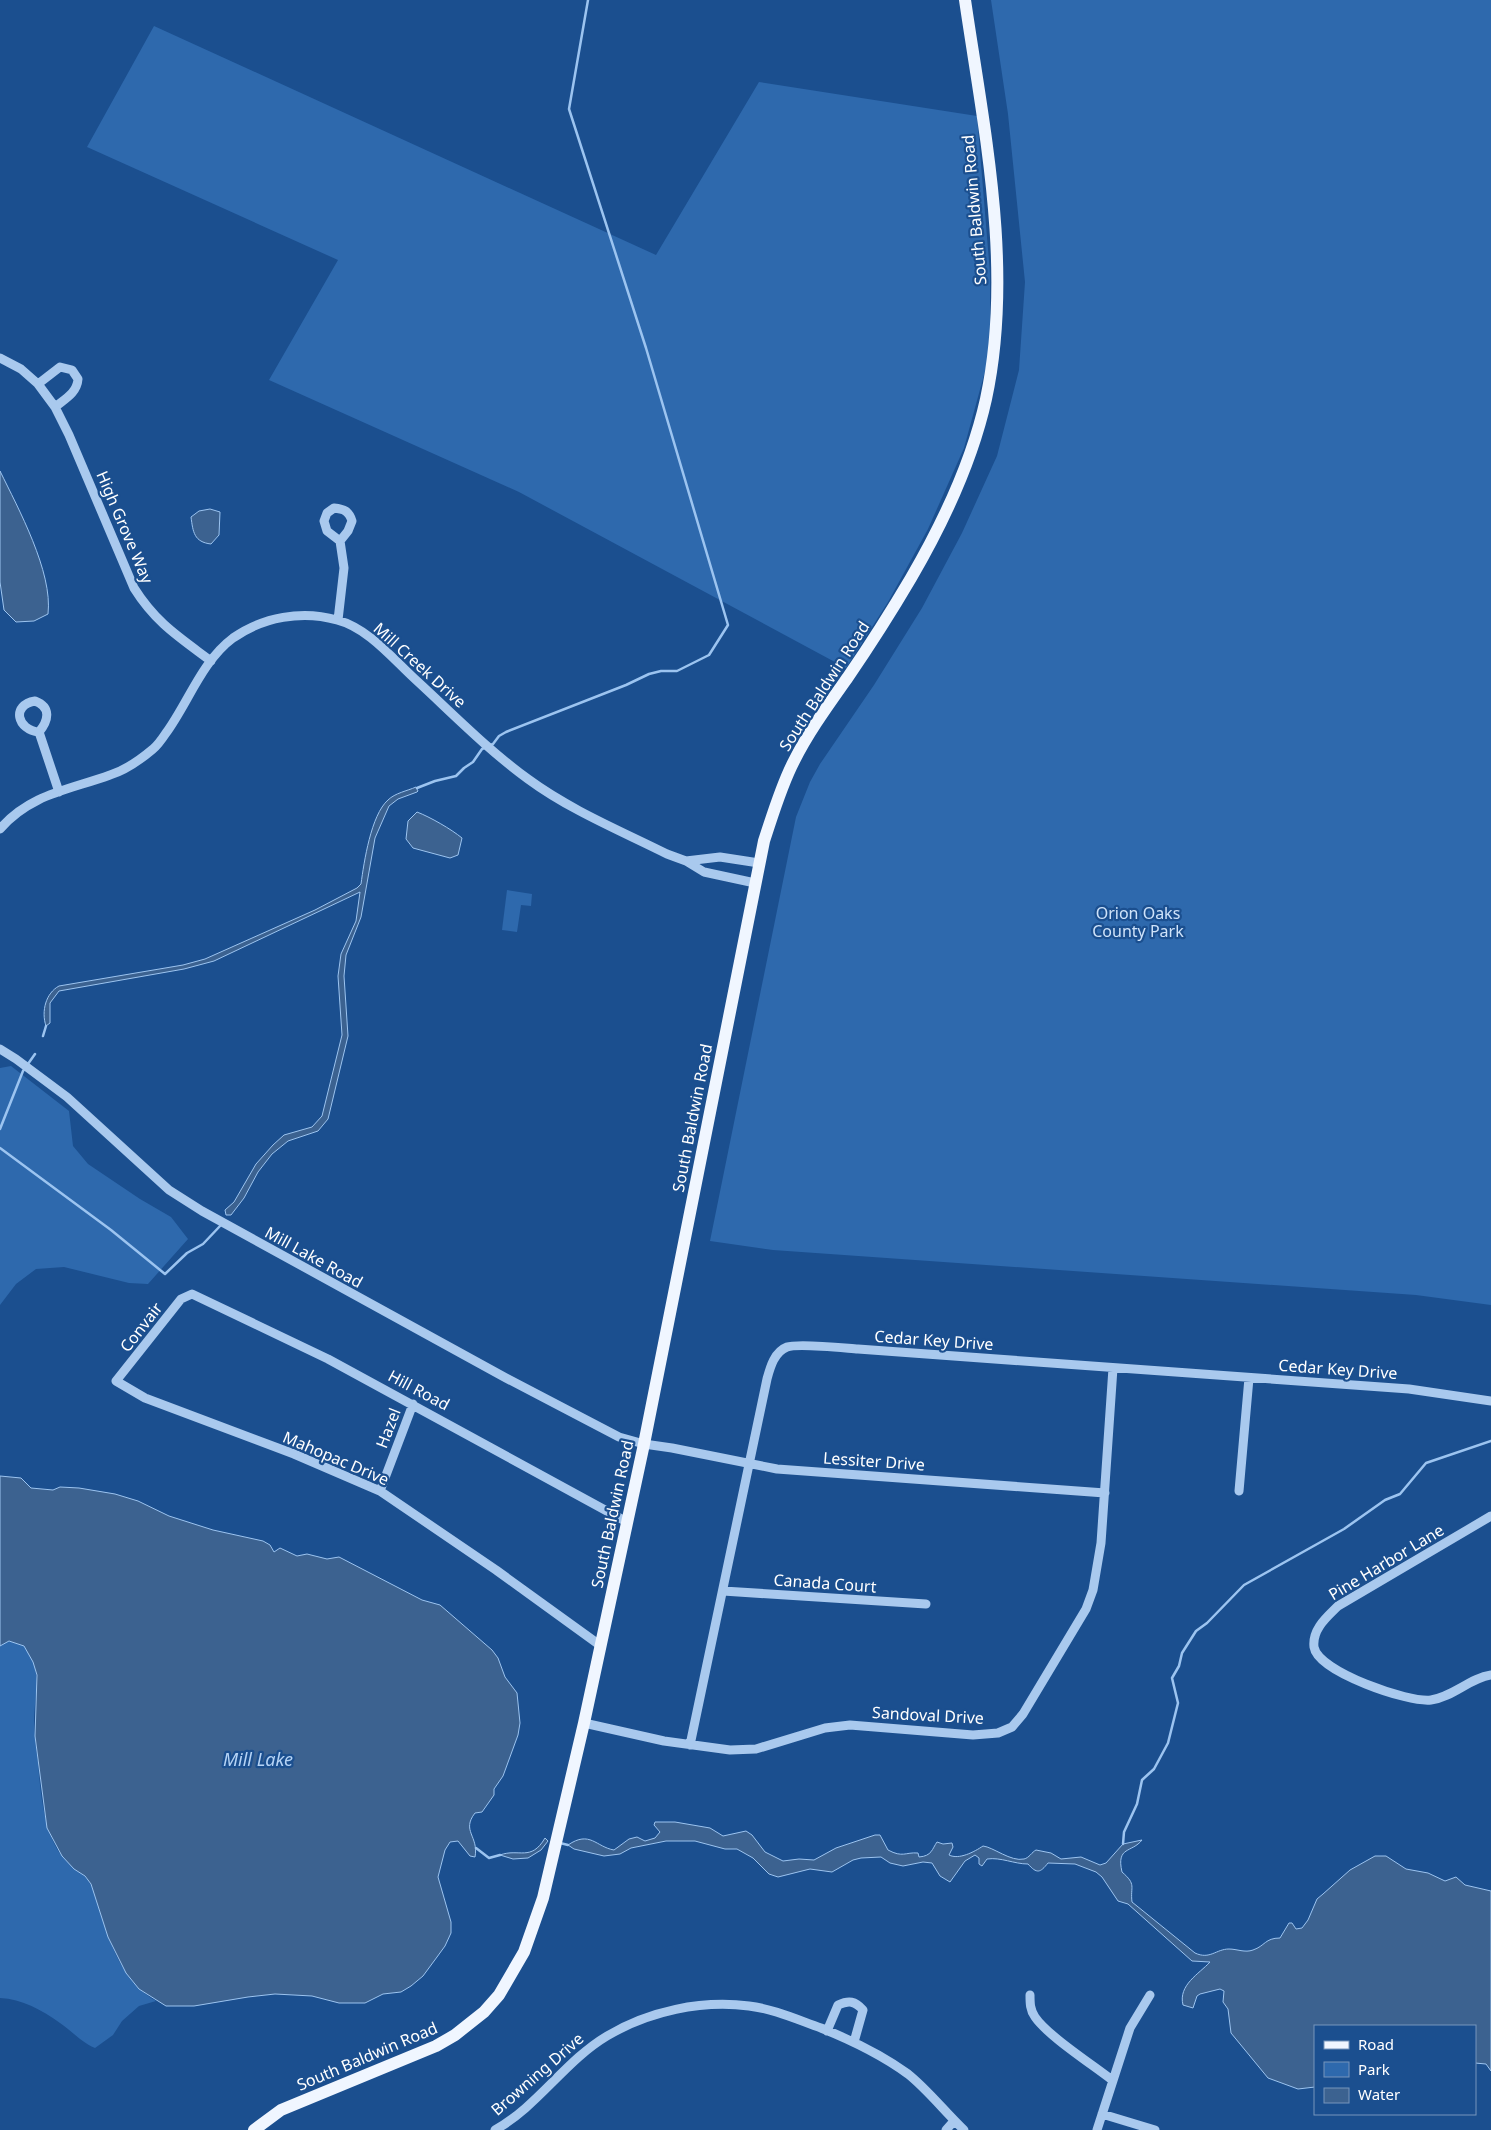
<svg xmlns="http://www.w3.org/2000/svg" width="1491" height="2130" viewBox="0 0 1491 2130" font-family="'Noto Sans',sans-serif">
	<rect width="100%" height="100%" fill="#1b4f8f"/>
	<path fill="#2e69ad" d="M991,0h500v1305l-75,-10 -643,-45 -63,-9 86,-424 14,-35 10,-18 54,-79 48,-77 40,-75 35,-77 22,-86 6,-88 -17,-168z
		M154,26l502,229 103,-173 218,34 13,157v80l-26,95 -36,81 -40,73 -42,66 -327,-176 -250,-112 69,-120 -251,-113z
		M507,890l25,4 -1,12 -10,-1 -4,27 -15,-2z
		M11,1066l58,45 4,35 15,18 52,35 31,18 17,22 -40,45 -19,-1 -65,-16 -28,2 -20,15 -16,21v-237z
		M12,1641c35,7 22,56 22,80 0,13 2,28 4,41 2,28 6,72 24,94 9,11 23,17 29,29 5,10 7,22 11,33 10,32 23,65 54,83l-17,5 -17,15 -9,14 -18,13c-14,-6 -22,-16 -35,-25 -18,-13 -38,-24 -60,-25v-352l6,-4z"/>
	<path fill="#3c6290" stroke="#9cc4f0" d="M0,471c18,37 53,101 48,143l-14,7 -18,1 -12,-12 -4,-28z
		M210,509l10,3 -1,23 -8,9c-17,-2 -18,-12 -20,-27l8,-6z
		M416,787l2,4 -1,1 -19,7 -9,7 -14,32 -14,79 -15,38 -2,21 4,60 -20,83 -10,12 -30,10 -16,13 -14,18 -14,26 -13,17h-5l-1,-5 9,-8 22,-38 17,-19 11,-10 28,-8 10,-11 20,-81 -4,-59 3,-22 15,-33 4,-29 -146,69 -30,8 -125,22 -9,12v20l-4,3c-5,-15 0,-33 13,-40l124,-21 22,-6 110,-49 42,-22 4,-4c3,-22 10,-69 27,-84 7,-7 19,-9 28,-13z
		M417,812c13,5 34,17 45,26l-4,17 -8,3 -26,-7 -11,-3 -7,-9 2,-18z
		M0,1476l21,2 10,10 22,2 7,-3 19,1 36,6 23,7 31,15 44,14 50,11 7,4 4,7 6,-4 17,8 10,-2 20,5 12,-2 83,43 18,5 52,45 6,8 7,19 12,16 3,30 -2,12 -15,41 -9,13v6l-12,17 -7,1c-14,18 4,23 0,44l-5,-1 -12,-15 -8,1 -5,8 -7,27 13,45v11l-6,13 -8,11 -14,19 -12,10 -10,6 -18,2 -18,9h-26l-27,-7 -37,-2 -27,3 -54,9h-28l-27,-17 -13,-16 -18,-36 -17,-53 -6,-8 -11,-7 -12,-13 -15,-28 -12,-92 2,-61 -4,-13 -9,-16 -15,-5 -9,5z
		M655,1822h20l35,6 13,8 23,-5 6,4 13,17 18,9 16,-2 15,1 22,-12 39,-13h5l8,15c15,8 17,2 30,3l1,4c13,-1 13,-8 18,-15l6,2 9,-1 1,4 -4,8c10,5 25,-3 34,-9 10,1 28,16 41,13 5,-1 8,-7 12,-9l15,3 10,6 20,-2 19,8 6,-2 17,-19 19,-4c-10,13 -26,6 -20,32 15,13 8,14 10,30l63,51c15,7 21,-4 34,-4 8,0 16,4 24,1 12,-4 12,-12 27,-12l9,-15h3l4,6 6,-1 6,-8 9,-21 6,-5 27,-24 25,-14h11l20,13 22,4 17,8 11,-4 9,8 26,6v180l-5,-7 -11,-1v-37h-160v61l-17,2 -30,-11 -37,-45 -3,-24 -5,-7 1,-11 -4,-2 -20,5 -3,2 -4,12 -10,-3c-5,-20 16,-31 27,-43l-18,-1 -64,-57 -10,-3 -16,-24 -6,-5 -21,-8 -27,-1c-8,10 -11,11 -20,1 -14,0 -27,-7 -41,-5l-5,7 -3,-2v-6l-4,-3 -10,6 -15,21 -10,-6 -8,-13 -9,-1 -20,4 -13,-3 -9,-6 -20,1 -8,2 -21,12 -22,-3 -32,8 -9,-3 -16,-16 -16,-9h-12l-30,-8h-29l-35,7 -11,6 -16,2 -30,-7 -6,-4c22,-15 28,2 46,5l15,-11 8,-2 8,4 10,-3 5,-6 -6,-7z
		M545,1838l3,3 -7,9 -13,8 -15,1 -13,-4c19,-7 31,7 45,-17z"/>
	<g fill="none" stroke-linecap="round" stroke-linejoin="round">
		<path stroke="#9cc4f0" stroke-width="2.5" d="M417,788l18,-7 21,-5 8,-8 9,-6 9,-13 11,-5 6,-8 7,-4 120,-47 23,-11 12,-3h16l32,-16 19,-30 -82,-277 -77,-239 19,-109
			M43,1036l3,-10
			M0,1129l23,-58 12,-17
			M0,1148l111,82 54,44 22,-21 16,-9 18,-19
			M560,1843l8,2
			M1123,1844l1,-12 13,-28 5,-24 12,-11 14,-26 10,-40 -6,-25 7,-12 3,-13 14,-22 11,-8 37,-38 100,-56 41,-29 15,-6 26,-31 65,-22
			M476,1848l13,10 11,-3"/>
		<path stroke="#a9c9ee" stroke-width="9" d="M0,358l21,11 17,15 17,23 14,28 65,153c22,35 45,49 77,73
			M38,384l22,-17 12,3 6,9c-1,14 -13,20 -23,28
			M338,620l6,-52 -4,-27 8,-10 4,-10c-3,-10 -8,-12 -18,-13l-7,5 -3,8 3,10 13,10
			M35,701c16,6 14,19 4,31 -22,-2 -28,-27 -4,-31z
			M39,732l20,60
			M0,829c30,-35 69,-39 110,-54 16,-5 30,-15 43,-26 5,-4 9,-10 13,-16 22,-30 36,-72 67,-95 30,-21 69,-28 104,-18 31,8 55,38 79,60 36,33 72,70 112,99 42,31 93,52 139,75l19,7 18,11 51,11
			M686,861l34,-4 39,6
			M0,1049l16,10 51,38 102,93 33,21 304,167 113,59 25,7 28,4 105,21 328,24
			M380,1491l33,-87
			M1239,1491l10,-113
			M1491,1516l-153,90c-11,11 -26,23 -24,41 4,25 95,56 117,53 22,-3 39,-22 60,-25
			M723,1591l203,13
			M601,1646l-105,-76 -116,-79 -86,-37 -149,-56 -29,-17 65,-82 11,-5 136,65 299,163
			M584,1723l80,18 66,9 26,-1 69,-21 25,-3 123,10 25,-2 14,-6 11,-13 63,-105 7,-19 8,-47 12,-175
			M690,1745l77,-366c3,-11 7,-27 20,-32 11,-4 57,1 71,2l551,40 82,12
			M1030,1995c0,8 0,15 5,22 13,19 58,48 77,63
			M827,2031l11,-26c11,-5 17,-4 25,5l-9,32
			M1102,2114l53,16
			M495,2130c43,-24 70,-69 112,-94 42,-25 94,-36 142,-30 25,3 49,14 72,22 30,12 61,27 87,46 20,16 37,38 56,56
			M946,2130l8,-9
			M1097,2130l33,-102 20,-33"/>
		<path stroke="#f0f6ff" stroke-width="12" d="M254,2130l27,-20 155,-64 19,-11 29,-23 15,-17 25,-43 19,-54 41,-175 60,-279 120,-603c9,-27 17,-55 30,-80 15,-30 35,-57 54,-84 22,-32 43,-65 63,-99 32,-55 61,-116 75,-179 28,-130 -2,-269 -21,-399"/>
	</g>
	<g text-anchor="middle" stroke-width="4.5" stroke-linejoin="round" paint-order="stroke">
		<g font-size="16" fill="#fff" stroke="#1b4f8f">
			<text transform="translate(974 210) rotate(-95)" y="6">South Baldwin Road</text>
			<text transform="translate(125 527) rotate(67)" y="6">High Grove Way</text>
			<text transform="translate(420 665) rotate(42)" y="6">Mill Creek Drive</text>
			<text transform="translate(824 686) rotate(-57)" y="6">South Baldwin Road</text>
			<text transform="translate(692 1118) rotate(-79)" y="6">South Baldwin Road</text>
			<text transform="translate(314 1257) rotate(29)" y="6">Mill Lake Road</text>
			<text transform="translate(141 1327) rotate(-52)" y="6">Convair</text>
			<text transform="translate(934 1340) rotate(4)" y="6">Cedar Key Drive</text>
			<text transform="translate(1338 1369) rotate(4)" y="6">Cedar Key Drive</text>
			<text transform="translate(419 1390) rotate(28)" y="6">Hill Road</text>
			<text transform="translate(388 1428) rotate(-69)" y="6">Hazel</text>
			<text transform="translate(336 1458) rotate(23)" y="6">Mahopac Drive</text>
			<text transform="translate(874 1461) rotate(4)" y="6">Lessiter Drive</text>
			<text transform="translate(612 1514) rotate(-78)" y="6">South Baldwin Road</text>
			<text transform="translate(1386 1562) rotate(-31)" y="6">Pine Harbor Lane</text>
			<text transform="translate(825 1583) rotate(4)" y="6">Canada Court</text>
			<text transform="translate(928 1715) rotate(3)" y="6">Sandoval Drive</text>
			<text transform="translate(367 2056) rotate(-23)" y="6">South Baldwin Road</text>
			<text transform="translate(537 2074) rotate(-41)" y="6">Browning Drive</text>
		</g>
		<g font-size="16" fill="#cfe3fa" stroke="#1b4f8f">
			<text x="1138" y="919">Orion Oaks<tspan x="1138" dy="18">County Park</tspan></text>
		</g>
		<g font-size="18" font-style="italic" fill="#b5d3f5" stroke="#1b4f8f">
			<text x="258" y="1766">Mill Lake</text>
		</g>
	</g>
	<rect x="1314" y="2025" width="162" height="90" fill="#1b4f8f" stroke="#7695bc"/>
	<rect x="1324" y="2041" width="25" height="8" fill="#f0f6ff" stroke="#7695bc"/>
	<text x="1358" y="2050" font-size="15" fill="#ffffff">Road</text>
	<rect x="1324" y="2062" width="25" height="15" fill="#2e69ad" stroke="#7695bc"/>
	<text x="1358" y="2075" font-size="15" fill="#ffffff">Park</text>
	<rect x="1324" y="2088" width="25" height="15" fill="#3c6290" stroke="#7695bc"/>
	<text x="1358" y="2100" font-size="15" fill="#ffffff">Water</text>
</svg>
